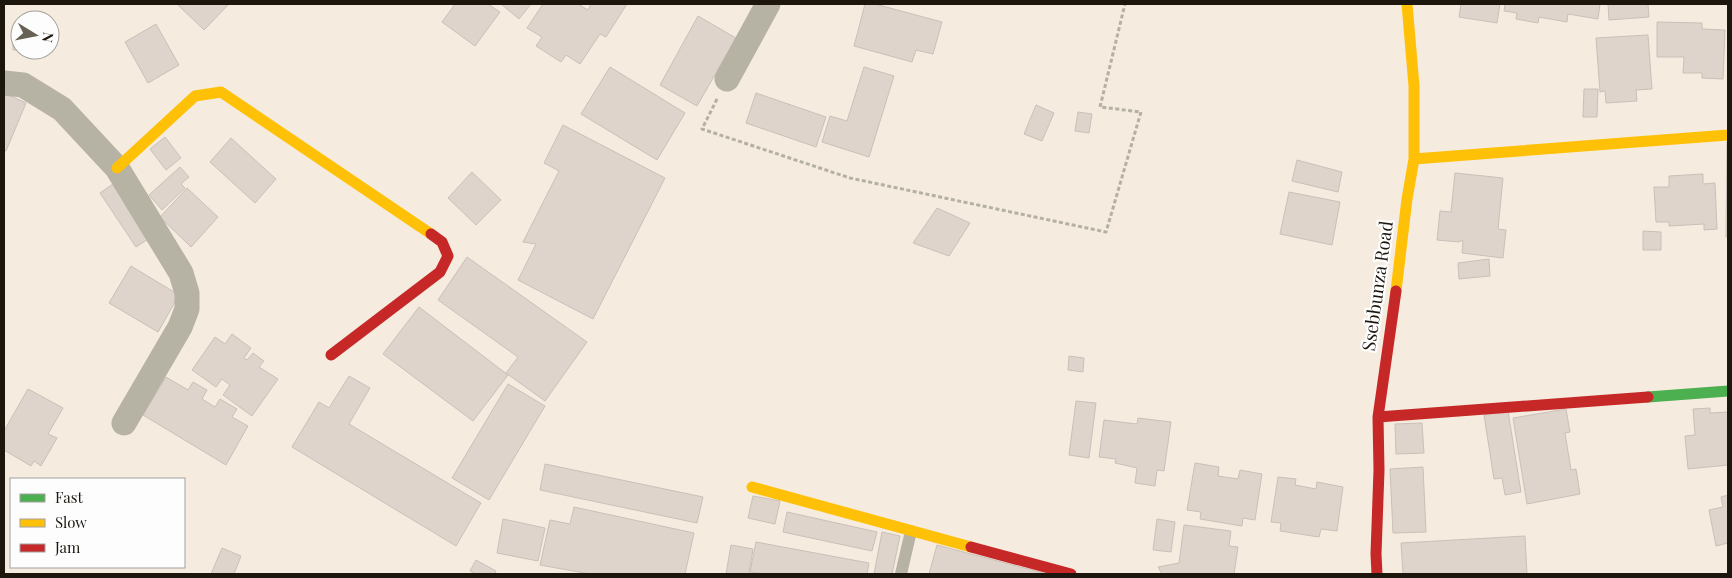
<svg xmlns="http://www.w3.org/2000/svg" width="1732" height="578" viewBox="0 0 1732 578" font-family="'Playfair Display',serif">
	<rect width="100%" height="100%" fill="#f5ebdf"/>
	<path fill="#ded4cc" stroke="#c9c0b8" d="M177,4h52l-25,26z
		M455,4h33l12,8 -25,34 -33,-24z
		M501,4h30l-12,15z
		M543,4h35l10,6 3,-6h36l-21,33 -6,-3 -20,30 -14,-9 -5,7 -25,-16 6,-9 -15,-9z
		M865,4h10l67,18 -9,32 -17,-4 -4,12 -58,-16z
		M1461,4h39l-3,19 -38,-6z
		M1505,4h95l-2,15 -30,-5 -1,8 -28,-5 -1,6 -22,-4 1,-6 -13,-2z
		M1608,4h40l1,13 -40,3z
		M698,16l38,22 -39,68 -37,-21z
		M1657,22l45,1v6l23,1 -2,49 -21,-1v-5h-19l1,-16h-27z
		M156,24l23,41 -31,18 -23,-41z
		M13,30h7v20l23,1 -30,-1z
		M1648,35l4,54 -16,1 1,11 -31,2 -1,-12 -5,1 -4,-54z
		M610,67l75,46 -28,47 -76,-46z
		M864,67l30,9 -25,81 -47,-15 8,-26 17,5z
		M1584,89h14l-1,28h-14z
		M4,93l22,10 -20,48 -2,-1z
		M756,93l70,24 -10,30 -70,-24z
		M1036,105l18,8 -12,28 -18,-7z
		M1078,112l14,2 -3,19 -14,-2z
		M563,125l102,53 -72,141 -75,-39 18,-36 -13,-2 36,-71 -15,-8z
		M165,137l16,21 -15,12 -16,-21z
		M231,138l45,41 -21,24 -45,-41z
		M1727,142h1v95h-2z
		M1297,160l45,12 -4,20 -46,-11z
		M180,167l9,10 -8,7 4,4 -23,22 -13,-15z
		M472,172l29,28 -25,25 -28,-27z
		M1455,173l48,5 -5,51 8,1 -3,28 -41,-5 1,-12h-4v1l-22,-2 3,-29 11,1z
		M1703,174v10l12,-1 2,46 -13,1v-6l-35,2v-4h-13l-2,-35h15v-11z
		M113,184l37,54 -14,9 -36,-54z
		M187,188l31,29 -27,30 -31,-30z
		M1289,192l51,10 -8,43 -52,-11z
		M937,208l33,15 -21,33 -36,-13z
		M1643,231l18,1v18h-18z
		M467,257l120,85 -42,59 -39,-28 12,-16 -80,-57z
		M1489,259l1,17 -31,3 -1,-16z
		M131,266l48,29 -21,37 -49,-29z
		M419,307l89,68 -35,46 -90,-67z
		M232,334l19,14 -7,10 3,2 6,-7 11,8 -5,6 19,12 -26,37 -29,-21 7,-10 -8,-6 -6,8 -24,-17 23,-33 10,7z
		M1069,356l15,2 -1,14 -15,-2z
		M349,376l21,12 -21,36 132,79 -25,43 -164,-99 27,-45 10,6z
		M166,377l22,13 5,-8 14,8 -5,9 13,8 5,-8 17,10 -5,8 16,9 -22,39 -83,-50z
		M508,384l37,22 -56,94 -37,-22z
		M28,389l35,19 -15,26 9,4 -16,28 -7,-5 -3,5 -27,-16v-19z
		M1076,401l20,2 -7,55 -20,-3z
		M1710,408v5l18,-1v53l-40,4 -3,-33 10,-1 -2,-26z
		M1566,409l4,23 -5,1 6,37 5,-1 4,25 -53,10 -14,-86z
		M1508,411l13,81 -16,3 -3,-17 -8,1 -10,-64z
		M1138,418l33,4 -7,49 -7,-1 -2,16 -20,-3 2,-15 -22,-5 1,-4 -17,-2 5,-37 33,4z
		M1422,423l2,30 -28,1 -1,-30z
		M1195,463l24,4 -1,9 20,3 2,-9 22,4 -7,46 -12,-2 -1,8 -42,-7 1,-7 -14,-2z
		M545,464l158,33 -6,26 -157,-33z
		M1423,467l3,65 -33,1 -3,-64z
		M1278,477l18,2 -1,6 21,4 1,-7 26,5 -6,44 -16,-2 -2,8 -39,-6 1,-8 -10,-1z
		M1728,495v48l-12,3 -7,-36 14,-3 -2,-10z
		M753,496l27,5 -5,23 -27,-6z
		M574,507l120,26 -9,41h-95l-50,-9 10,-45 20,4z
		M787,512l90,20 -5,19 -89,-19z
		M503,519l42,9 -7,33 -41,-8z
		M1157,519l18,3 -4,30 -18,-2z
		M1184,525l47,6 -2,15 9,1 -4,27h-72l-4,-7 21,-4z
		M882,532l18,4 -8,38h-18z
		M1525,536l2,38h-124l-2,-31z
		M756,542l113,21 -2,11h-102l-15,-2z
		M731,545l22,4 -4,25h-23z
		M937,545l110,29h-118z
		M222,548l19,8 -7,18h-23z
		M476,560l20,11 -1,3h-19l-6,-3z"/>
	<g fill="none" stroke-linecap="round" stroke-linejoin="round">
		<path stroke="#b5b0a4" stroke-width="3" stroke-dasharray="4 2.5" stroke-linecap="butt" d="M717,99l-15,30 148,49 256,54 35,-120 -41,-5 25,-103"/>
		<path stroke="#b6b2a4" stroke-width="12" d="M901,574l10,-43"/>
		<path stroke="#b6b2a4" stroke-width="25" d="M727,79l41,-75
			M4,83l19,2 39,24 55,59 64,105 6,20v16l-7,18 -56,96"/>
		<path stroke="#4caf50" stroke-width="11" d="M1648,397l80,-6"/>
		<path stroke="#ffc107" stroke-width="11" d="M1414,159l314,-24
			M117,168l78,-72 26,-4 210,142
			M1396,291l11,-92 7,-40v-73l-7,-82
			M752,487l219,60"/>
		<path stroke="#c62828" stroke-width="11" d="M331,355l109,-83 8,-16 -6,-14 -11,-8
			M1378,417l270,-20
			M971,547l100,27
			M1377,574l-1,-20 3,-84 -1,-53 18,-126"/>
	</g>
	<g text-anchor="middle" stroke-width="4.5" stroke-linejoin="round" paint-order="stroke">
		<g font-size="18" fill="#1c160d" stroke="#fdfdfd">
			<text transform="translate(1378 286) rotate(-82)" y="6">Ssebbunza Road</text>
		</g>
	</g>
	<rect width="1732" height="578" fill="none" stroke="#1c160d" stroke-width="10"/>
	<rect x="10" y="478" width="175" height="90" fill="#fdfdfd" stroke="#a3a19d"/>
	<rect x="20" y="494" width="25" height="8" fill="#4caf50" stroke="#a3a19d"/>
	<text x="55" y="503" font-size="15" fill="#1c160d">Fast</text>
	<rect x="20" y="519" width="25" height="8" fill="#ffc107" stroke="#a3a19d"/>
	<text x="55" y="528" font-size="15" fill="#1c160d">Slow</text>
	<rect x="20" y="544" width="25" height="8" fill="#c62828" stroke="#a3a19d"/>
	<text x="55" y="553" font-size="15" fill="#1c160d">Jam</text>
	<g transform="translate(35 35) rotate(100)"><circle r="24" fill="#fdfdfd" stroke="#a3a19d"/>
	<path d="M0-4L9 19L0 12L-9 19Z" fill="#686156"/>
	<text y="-8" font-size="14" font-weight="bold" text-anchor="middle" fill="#1c160d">N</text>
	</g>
</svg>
